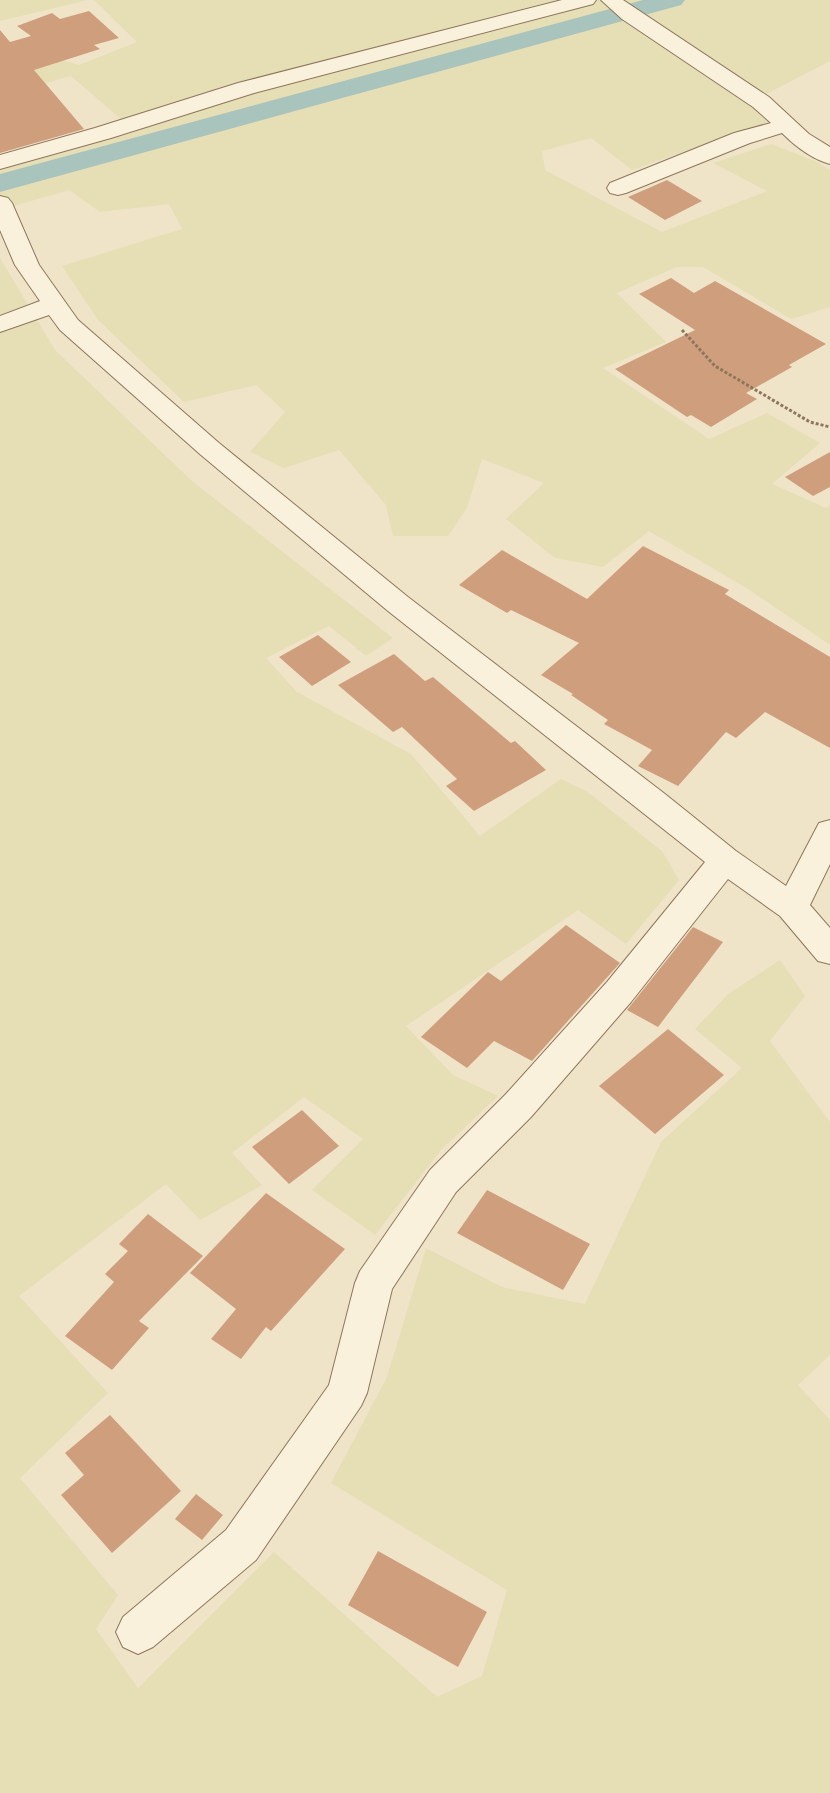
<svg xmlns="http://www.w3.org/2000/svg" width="830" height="1793" viewBox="0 0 830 1793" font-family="'Playfair Display',serif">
	<rect width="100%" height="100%" fill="#f0e4c8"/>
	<path fill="#e6deb5" d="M0,0h88l-88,21z
		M94,0h736v61l-81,42 21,19 -138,48 -41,-32 -49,13 3,19 117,62 105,-41 -54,-28 58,-19 44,17 15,9v137l-39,12 -88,-52h-26l-60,26 49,49 -63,26 106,71 58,-26 53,30 -48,41 54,24 4,-3v140l-82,-56 -99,-58 -46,36 -48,-9 -49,-39 38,-36 -62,-24 -15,49 -19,28h-55l-7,-31 -47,-55 -55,18 -34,-16 35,-40 -29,-27 -72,17 -86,-82 -36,-54 120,-37 -13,-25 -69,8 -31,-22 -69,20v-40l136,-38 -65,-56 -71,21 39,-44 40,12 58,-23z
		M0,258l55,92 137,131 201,157 -27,18 -37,-30 -63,32 31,34 114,62 69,82 81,-57 27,13 74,59 17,29 -53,64 -48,-34 -172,116 47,49 45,21 -57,54 -66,85 -63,-45 51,-51 -59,-42 -72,56 30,32 -62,35 -34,-36 -147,112 89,97 -88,85 98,117 -22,34 42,59 136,-136 163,145 45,-21 25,-86 -176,-107 56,-106 39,-129 76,39 83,17 76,-162 81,-74 -47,-39 33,-35 52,-34 25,36 -35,45 60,81v233l-32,30 32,35v373h-830z"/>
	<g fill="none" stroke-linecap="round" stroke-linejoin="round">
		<path fill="#a9c4bc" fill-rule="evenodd" d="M643,0h42l-4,5 -681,187v-18z"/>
	</g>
	<path fill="#cf9f7d" d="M89,11l30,27 -25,7 6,4 -66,21 50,59 -84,24v-123l10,12 21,-6 -14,-10 35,-13 8,6z
		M667,180l35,21 -37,19 -37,-23z
		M671,278l23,15 21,-12 111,63 -37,21 3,2 -46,26 11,6 -46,28 -20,-12 -4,2 -72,-48 80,-39 -56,-36z
		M830,452v35l-17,9 -28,-19z
		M643,546l86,44 -4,4 105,63v91l-65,-36 -29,26 -10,-6 -48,54 -40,-20 14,-16 -48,-26 4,-4 -37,-25 2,-1 -32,-19 38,-32 -68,-33 -4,3 -48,-28 43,-35 85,49z
		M318,635l33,27 -39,24 -33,-29z
		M394,654l31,27 8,-4 78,66 4,-2 31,29 -72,41 -28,-25 11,-7 -55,-52 -9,5 -55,-47z
		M566,925l54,38 -88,98 -38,-20 -27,27 -46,-31 67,-65 13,9z
		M693,927l30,15 -65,85 -31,-17z
		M668,1029l56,46 -69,59 -56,-48z
		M302,1110l37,36 -50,38 -37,-37z
		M487,1190l103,54 -27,46 -106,-57z
		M266,1193l79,56 -74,82 -5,-4 -25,32 -30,-20 25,-30 -46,-36z
		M148,1214l55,42 -64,65 10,7 -37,42 -47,-34 49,-54 -9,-8 23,-23 -9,-7z
		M110,1415l71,76 -69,62 -51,-58 23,-20 -19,-22z
		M196,1494l27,21 -21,25 -27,-21z
		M378,1551l109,61 -29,55 -110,-62z"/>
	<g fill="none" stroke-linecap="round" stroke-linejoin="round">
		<g stroke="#8d765c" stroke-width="2">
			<path id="minor" d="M562,0h34l-3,4 -339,89 -143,45 -111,31v-14l95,-27 143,-45z
				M601,0h22l146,97 40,37 21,13v17c-18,-5 -35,-18 -48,-31l-32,10 -124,50 -8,2 -8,-2 -3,-5 3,-5 124,-50 37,-10 -18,-16 -131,-88z
				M0,196l8,2 4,5 27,62 39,55 141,123 189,154 257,197 71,57 50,35 33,-63 11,-3v44l-20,41 20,23v36l-12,-3 -38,-45 -52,-37 -97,123 -100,115 -75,75 -64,97 -25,104 -6,13 -105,154 -103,87 -15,7 -15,-7 -7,-15 7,-15 103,-87 103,-145 26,-102 5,-12 70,-101 75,-75 102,-113 98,-120 -317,-251 -187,-156 -141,-125 -11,-15 -49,17v-16l40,-15 -25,-36 -15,-35z"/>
		</g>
		<path stroke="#8d765c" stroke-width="3" stroke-dasharray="3 2" stroke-linecap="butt" d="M682,330l33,36 95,56 20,5"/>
		<use href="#minor" fill="#faf1dc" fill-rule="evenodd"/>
	</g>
</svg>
